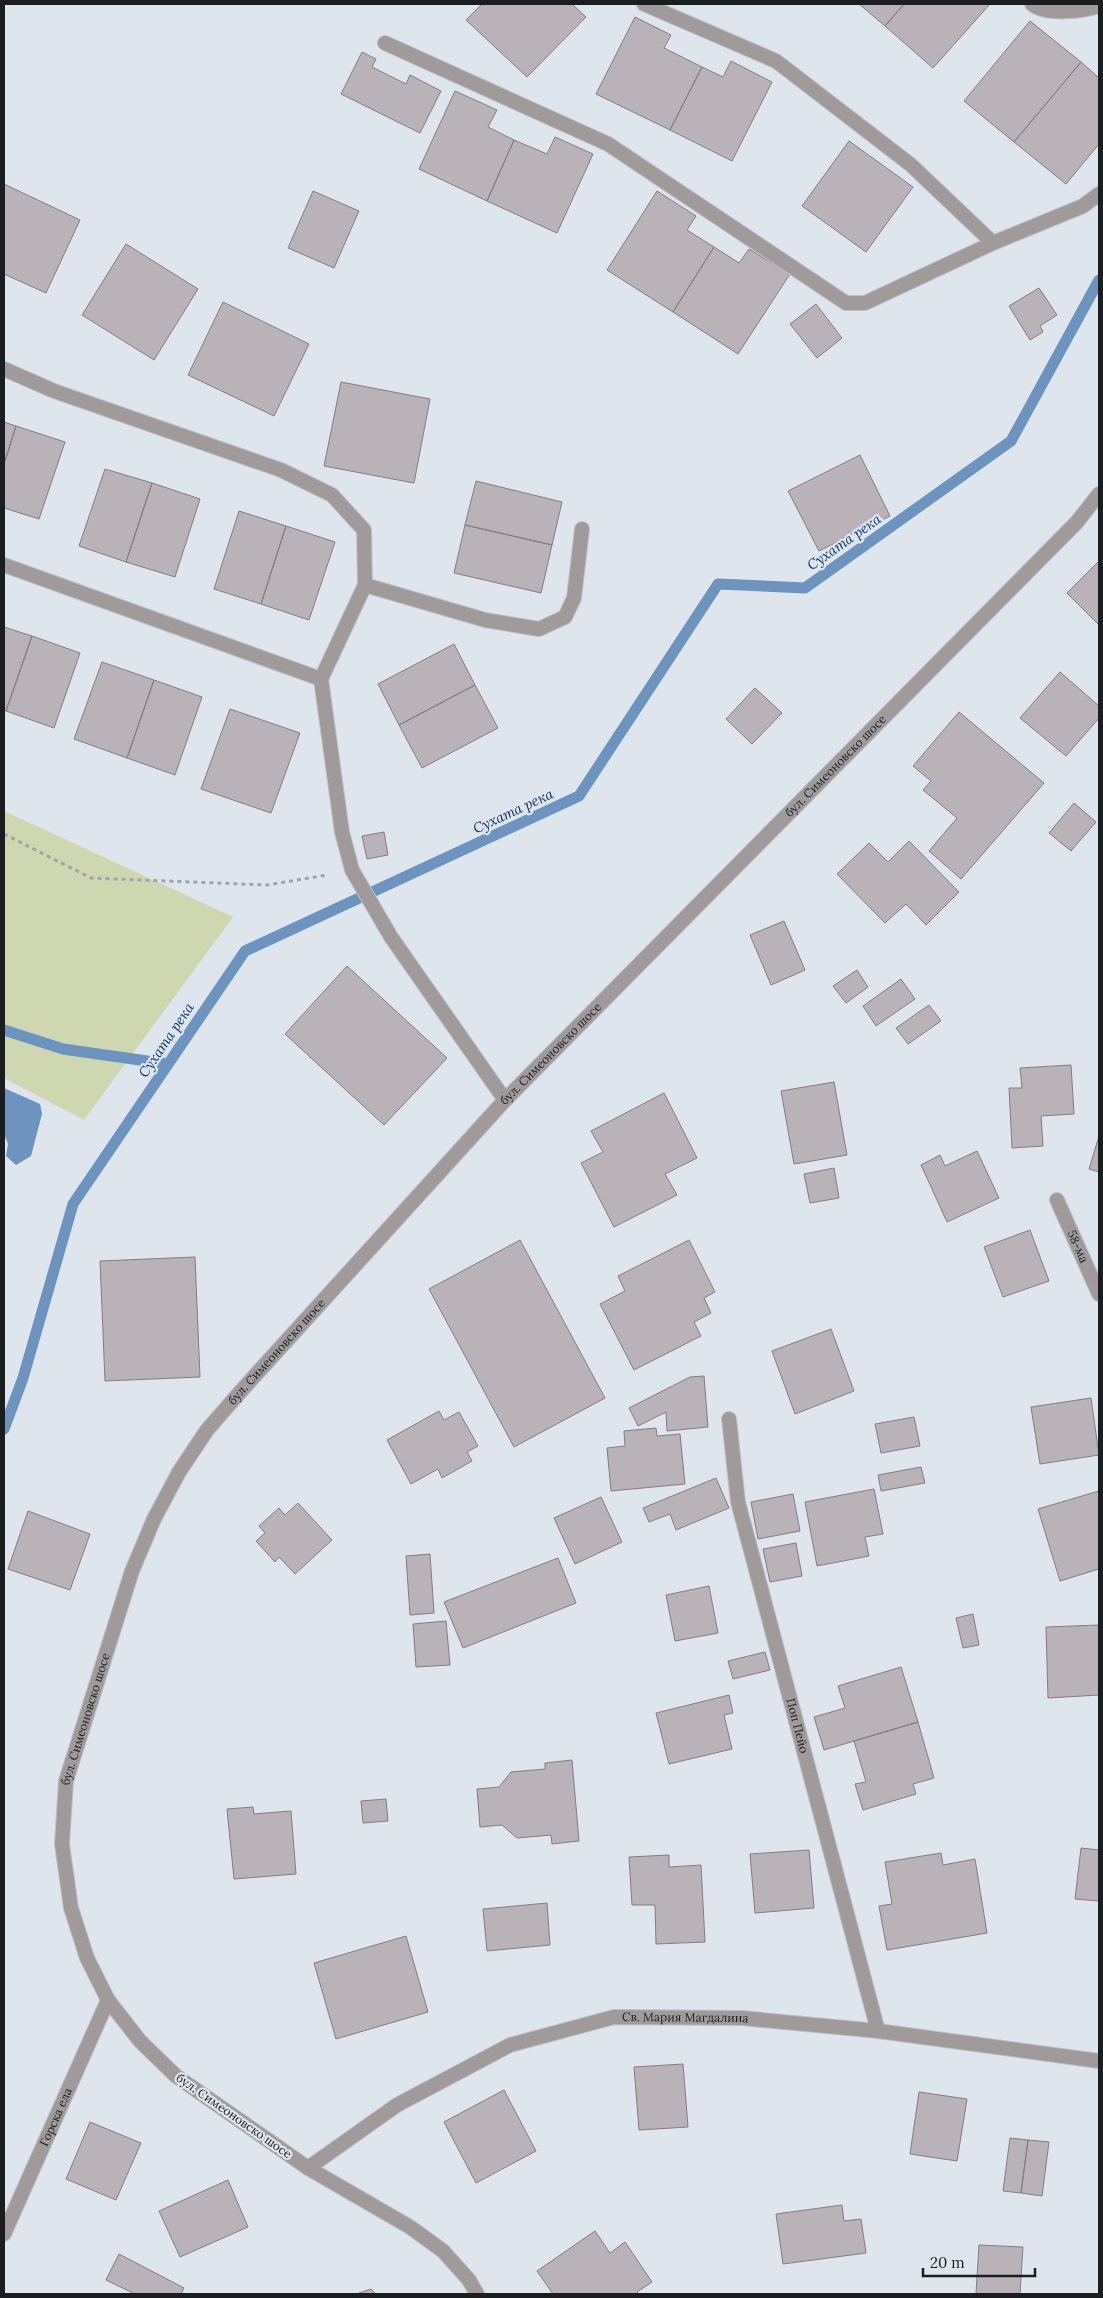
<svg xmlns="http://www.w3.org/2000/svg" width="1103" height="2298" viewBox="0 0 1103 2298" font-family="Lora,serif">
	<rect width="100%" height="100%" fill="#dee5ed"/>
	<path fill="#ced7af" d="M4,811l229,106 -149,203 -80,-42z"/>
	<path fill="#6c94be" d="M4,1088l36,16 2,10 -11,42 -15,9 -10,-9 2,-12 -4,-10z"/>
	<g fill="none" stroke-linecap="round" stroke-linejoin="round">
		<path stroke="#6c94be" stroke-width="11" d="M4,1030l59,19 105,15
			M4,1429l19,-51 50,-174 172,-253 334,-155 139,-212 87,4 206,-147 88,-161"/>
	</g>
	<path fill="#b9b2b9" stroke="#837d83" d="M482,4h90l14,13 -59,60 -61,-57z
		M859,4h45l-19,22z
		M904,4h86l-57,64 -48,-42z
		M635,17l36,18 -7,13 38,19 -32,63 -74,-36z
		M1030,21l51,41 -67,80 -50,-41z
		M362,52l14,7 -4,8 34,17 4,-9 31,16 -21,42 -79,-39z
		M731,61l41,21 -40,79 -62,-31 32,-63 21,10z
		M1081,62l18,16v66l-33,40 -52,-42z
		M455,91l42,19 -9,17 26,13 -27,61 -68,-32z
		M555,137l38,17 -36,79 -70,-32 27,-61 33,14z
		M849,141l64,46 -47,65 -64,-46z
		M4,184l76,36 -34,73 -42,-19z
		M313,191l46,20 -25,57 -46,-20z
		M657,191l39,25 -9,14 27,17 -41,65 -66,-42z
		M126,244l72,45 -44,71 -72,-45z
		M714,247l25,16 10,-14 41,25 -52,80 -65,-42z
		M1039,288l18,27 -17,11 3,6 -13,8 -21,-34z
		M223,302l86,42 -35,72 -86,-41z
		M816,304l26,34 -25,20 -27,-34z
		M341,382l89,17 -16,84 -90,-17z
		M4,422l12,4 -12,38z
		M16,426l49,16 -26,77 -35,-11v-44z
		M860,455l30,61 -71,35 -31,-60z
		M105,469l47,14 -26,79 -47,-16z
		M476,481l86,21 -10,43 -87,-20z
		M152,483l48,16 -25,78 -49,-15z
		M239,511l47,15 -25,78 -47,-15z
		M465,525l87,20 -11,48 -87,-20z
		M286,526l49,16 -26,78 -48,-16z
		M1099,561v64l-32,-32z
		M4,627l28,9 -26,75 -2,-1z
		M32,636l48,17 -26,75 -48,-17z
		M454,644l21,41 -76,40 -21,-41z
		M102,662l52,18 -27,78 -53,-19z
		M1060,672l39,34v12l-33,38 -46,-38z
		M154,680l48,17 -27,78 -48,-17z
		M475,685l23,43 -76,40 -23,-43z
		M755,688l27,25 -30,31 -26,-25z
		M230,709l70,24 -29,80 -70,-24z
		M959,712l85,71 -83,96 -32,-28 28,-33 -34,-28 8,-9 -18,-15z
		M1074,803l22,19 -25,29 -22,-18z
		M384,832l4,23 -21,4 -5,-23z
		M909,841l50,51 -33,33 -20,-21 -21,19 -48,-49 32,-31 19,19z
		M784,921l21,49 -34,15 -21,-50z
		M347,966l100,92 -63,67 -99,-91z
		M857,970l11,17 -22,16 -13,-17z
		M901,979l14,20 -39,27 -13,-20z
		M929,1005l12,16 -33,23 -12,-16z
		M1071,1065l3,49 -33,2 2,30 -31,2 -3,-60h13l-2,-20z
		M834,1082l13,73 -53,9 -13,-73z
		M664,1093l33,65 -32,16 12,21 -63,32 -33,-64 22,-11 -12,-21z
		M1099,1136v36l-10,-3z
		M977,1151l22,47 -52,24 -26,-57 19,-10 5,11z
		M834,1168l5,30 -29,5 -6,-29z
		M1030,1230l19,51 -46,16 -19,-50z
		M520,1240l85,158 -91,49 -85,-158z
		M689,1240l26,52 -11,6 7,15 -17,9 7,14 -67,34 -34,-66 25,-13 -7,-15z
		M195,1257l5,120 -95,4 -5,-120z
		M831,1329l23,62 -59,23 -23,-63z
		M704,1376l4,51 -41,4 -1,-19 -28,14 -9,-18 61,-31z
		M1091,1398l8,57 -59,9 -9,-57z
		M439,1411l5,9 15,-8 19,34 -11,6 5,9 -30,17 -4,-9 -27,15 -24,-44z
		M914,1417l6,29 -39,7 -6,-29z
		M656,1428l1,8 23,-2 5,50 -74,7 -4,-43 18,-2 -1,-15z
		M921,1467l4,16 -44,8 -3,-16z
		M716,1478l13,30 -53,22 -6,-16 -21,8 -6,-14z
		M874,1489l9,45 -18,3 4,19 -52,10 -12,-64z
		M1099,1491v78l-39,12 -22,-72z
		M793,1494l7,37 -42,8 -7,-37z
		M601,1497l21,45 -47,22 -21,-46z
		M298,1503l34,37 -37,34 -16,-17 -4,5 -19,-21 9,-8 -6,-7 20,-18 6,7z
		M28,1511l62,23 -20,56 -62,-21z
		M796,1543l6,33 -32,6 -7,-33z
		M430,1554l4,59 -24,2 -4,-59z
		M558,1558l18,45 -113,45 -19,-46z
		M709,1586l9,47 -43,8 -9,-46z
		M973,1614l6,31 -16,3 -7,-30z
		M446,1621l4,44 -34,2 -3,-43z
		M1099,1625v70l-51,3 -2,-71z
		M765,1652l5,18 -37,9 -5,-18z
		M901,1667l17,55 -94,28 -10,-33 31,-9 -7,-22z
		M729,1695l4,18 -9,2 8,34 -63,15 -13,-51z
		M918,1722l16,56 -21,6 3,10 -53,16 -8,-26 11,-2 -12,-41z
		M572,1760l7,81 -27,3 -1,-9 -34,3 -15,-13 -22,2 -3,-38 22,-2 12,-15 34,-3v-6z
		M386,1799l2,22 -25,2 -2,-22z
		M253,1807l1,7 37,-3 5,63 -62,5 -7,-70z
		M1081,1848l18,2v51l-24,-2z
		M809,1850l5,58 -59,5 -5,-59z
		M941,1853l2,12 32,-6 12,74 -100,17 -8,-44 13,-2 -7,-42z
		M669,1855v12l32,-2 4,77 -49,2 -1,-39h-23l-3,-48z
		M547,1903l3,42 -63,6 -4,-42z
		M406,1936l22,76 -92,27 -22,-76z
		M683,2064l5,63 -49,3 -5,-63z
		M504,2090l32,61 -60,32 -32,-61z
		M919,2092l48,7 -10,62 -47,-7z
		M90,2122l51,21 -25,57 -50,-21z
		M1010,2138l18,2 -7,53 -18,-2z
		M1028,2140l21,2 -7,54 -21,-3z
		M228,2180l20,47 -68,30 -21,-46z
		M842,2205l2,16 17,-2 5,34 -83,11 -7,-50z
		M595,2231l15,22 15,-11 27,40 -15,10 2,2h-86l-16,-23z
		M979,2245l44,2 -3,47h-44z
		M119,2254l65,34 -3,6h-46l-29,-14z
		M371,2289l5,5h-20z"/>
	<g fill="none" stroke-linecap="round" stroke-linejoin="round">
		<g stroke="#bbc1c8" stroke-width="16">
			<path id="service" d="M644,4l132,57 135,104 82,78
				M1032,4c15,12 50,7 67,2
				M385,43l223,101 238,159h19l128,-60 90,-37 16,-12"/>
		</g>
		<g stroke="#bbc1c8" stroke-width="16">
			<g id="minor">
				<path d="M4,369l50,22 227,79 51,25 32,35 1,55 -44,94 21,153 10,38 39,67 114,163"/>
				<path d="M4,565l317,114"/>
				<path d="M365,585l120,35 54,9 26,-12 9,-19 8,-69"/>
				<path id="s1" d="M1057,1200l42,94"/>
				<path id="s2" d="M729,1419l9,83 140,529"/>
				<path id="s3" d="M308,2168l89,-63 113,-60 104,-28 128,1 136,13 221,30"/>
				<path id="s4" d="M4,2234l104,-234"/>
			</g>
		</g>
		<g stroke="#bbc1c8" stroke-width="16">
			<g id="tertiary">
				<path id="s5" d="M477,2294l-8,-14 -26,-29 -33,-24 -102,-59 -132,-92 -36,-35 -32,-41 -21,-42 -16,-50 -9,-64 4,-63 66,-210 22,-52 25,-47 28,-42 34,-39 264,-291 572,-578 22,-28"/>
			</g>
		</g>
		<path stroke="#9ea4aa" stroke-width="3" stroke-dasharray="4 4" stroke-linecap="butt" d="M4,834l87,44 176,7 60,-10"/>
		<use href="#service" stroke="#a09b9a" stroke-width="14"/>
		<use href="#minor" stroke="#a09b9a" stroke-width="14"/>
		<use href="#tertiary" stroke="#a09b9a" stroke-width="14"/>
	</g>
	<g text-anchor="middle" stroke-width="4.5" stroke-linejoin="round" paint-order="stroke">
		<g font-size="12" fill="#1b1e20" stroke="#dee5ed">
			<text dy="4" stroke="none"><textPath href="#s5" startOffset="1999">бул. Симеоновско шосе</textPath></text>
			<text dy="4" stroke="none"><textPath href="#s5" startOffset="1594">бул. Симеоновско шосе</textPath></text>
			<text dy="4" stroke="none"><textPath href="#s1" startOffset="51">58-ма</textPath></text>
			<text dy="4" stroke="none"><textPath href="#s5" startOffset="1189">бул. Симеоновско шосе</textPath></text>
			<text dy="4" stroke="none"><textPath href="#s5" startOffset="769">бул. Симеоновско шосе</textPath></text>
			<text dy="4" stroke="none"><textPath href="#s2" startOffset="315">Поп Пейо</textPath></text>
			<text dy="4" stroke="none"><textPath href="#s3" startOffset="416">Св. Мария Магдалина</textPath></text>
			<text transform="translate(234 2116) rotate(35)" y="4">бул. Симеоновско шосе</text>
			<text dy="4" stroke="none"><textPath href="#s4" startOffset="128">Горска ела</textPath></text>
		</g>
		<g font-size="14" font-style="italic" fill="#0b3861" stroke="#dee5ed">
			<text transform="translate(844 542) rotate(-35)" y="5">Сухата река</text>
			<text transform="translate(513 811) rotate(-25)" y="5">Сухата река</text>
			<text transform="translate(166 1040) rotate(-56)" y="5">Сухата река</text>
		</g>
	</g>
	<rect width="1103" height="2298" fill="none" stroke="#1b1e20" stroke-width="10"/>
	<path d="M923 2268v8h112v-8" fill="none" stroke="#1b1e20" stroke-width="2.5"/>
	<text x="930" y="2268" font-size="15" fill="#1b1e20" stroke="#dee5ed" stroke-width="4" paint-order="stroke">20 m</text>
</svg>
